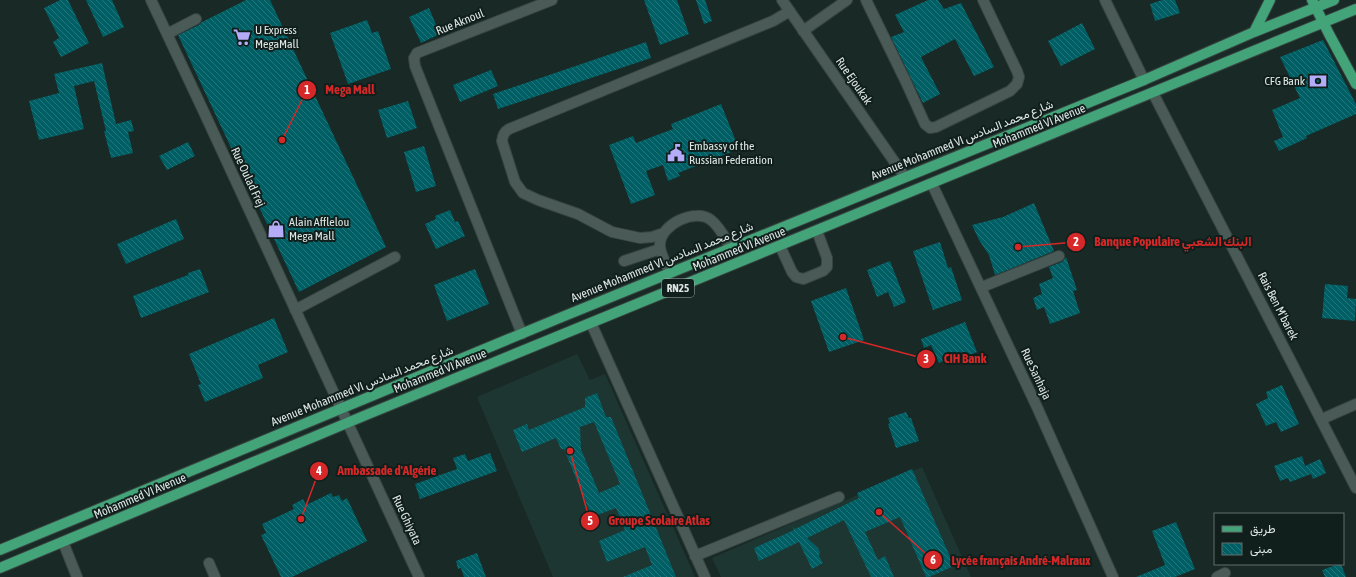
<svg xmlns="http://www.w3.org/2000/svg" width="1356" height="577" viewBox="0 0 1356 577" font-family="'Asap Condensed',Vazirmatn,sans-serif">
	<defs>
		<pattern id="building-back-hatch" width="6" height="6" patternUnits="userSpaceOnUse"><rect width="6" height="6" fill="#005f64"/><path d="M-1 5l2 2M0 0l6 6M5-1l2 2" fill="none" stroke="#25767a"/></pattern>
	</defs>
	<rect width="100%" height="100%" fill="#192925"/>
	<path fill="#1e3632" d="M577,354l13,26 15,-6 90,203h-142l-76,-180z
		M922,467l49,110h-250l-9,-19z"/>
	<path fill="url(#building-back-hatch)" fill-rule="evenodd" d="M60,0h8l21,43 -28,14 -8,-15 6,-4 -15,-30z
		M86,0h26l12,27 -21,10z
		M246,0h24l116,247 -87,45 -121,-257 21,-10 3,-3z
		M644,0h33l12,34 -29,11z
		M696,0h9l7,21 -8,3z
		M928,0h10l6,9 17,-6 33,64 -20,9 -19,-37 -34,18 19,37 -17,9 -32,-66 13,-5 -9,-17z
		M1162,0h13l5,13 -25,8 -5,-17z
		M429,8l11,26 -19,9 -12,-26z
		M367,20l5,13 6,-2 13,38 -43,15 -18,-51z
		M1082,23l13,26 -34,17 -13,-25z
		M1323,40l33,64v10l-50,22 1,2 -28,13 -5,-10 9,-4 -11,-27 28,-12 -20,-41z
		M646,42l5,16 -153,51 -5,-15z
		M102,63l14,61 15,-4 3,11 -6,1 5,21 -22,5 -7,-27h2l-12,-50 -20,5 10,43 -45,11 -10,-39 30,-8 -5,-19z
		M491,70l7,16 -38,16 -7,-17z
		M408,101l9,27 -30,10 -9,-28z
		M721,104l18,45 -61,24 2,3 -12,5 -5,-16 -17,6 9,24 -24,9 -22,-59 24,-9 3,7 37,-14 -2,-5z
		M188,142l7,14 -28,14 -8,-14z
		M424,146l12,40 -20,6 -12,-40z
		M1034,203l20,48 -59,24 -6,-20 -10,-15 -7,-15 31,-8z
		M450,210l5,12 3,-1 7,15 -29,13 -11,-25 11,-5 -1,-3z
		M176,219l8,20 -58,25 -9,-20z
		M940,242l8,26 3,-1 11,33 -29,10 -20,-59z
		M1066,257l11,33 -4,1 7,22 -30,11 -6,-17 -7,3 -4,-12 9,-4 -3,-10 14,-6 -4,-11 13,-5z
		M890,261l16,41 -12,5 -6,-15 -11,5 -10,-27z
		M200,269l9,23 -68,26 -8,-22 55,-21v-2z
		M475,269l14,35 -42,17 -13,-36z
		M1325,284l23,2 -1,12 9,1 -1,22 -33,-3z
		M846,288l18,52 -35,12 -18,-51z
		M274,318l14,34 -30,13 5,13 -58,24 -7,-17 3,-1 -12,-30z
		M965,322l12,30 -30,12 -1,-4 -7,3 -8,-18 -7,3 -3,-9z
		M1282,385l17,39 -18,8 -5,-10 -10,4 -10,-22 12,-6 -2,-6z
		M597,393l9,24h5l65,160h-53l29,-12 -7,-18 -38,15 -8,-21 26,-11 -9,-22 -24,9 -28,-68h-3l-5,-11 -34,14 -9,-22 14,-6 2,6 56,-23v-9zM594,422l26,62 -21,9 -18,-44 -1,-22z
		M906,412l3,6h2l8,23 -23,7 -8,-24 2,-1 -2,-5z
		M490,453l7,18 -77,28 -5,-15 42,-15 -4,-11 12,-4 3,7z
		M1302,456l3,10 15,-7 6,14 -13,6 -2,-5 -21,8 -2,-4 -8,3 -6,-15z
		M912,469l42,97 -25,11h-3l-26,-60 -35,15 13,28 7,-4 9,21h-23l-27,-57 -37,18 11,10 2,4 -1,4 4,7 -11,6 -13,-27 -40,19 -5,-13 40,-18 -2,-4 3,3 64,-31 -2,-5z
		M331,493l2,4 6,-2 3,6 5,-3 20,43 -75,36h-11l-20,-42 5,-2 -4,-9 32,-15 -2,-4 11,-6 3,6z
		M1176,522l19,47 -20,8h-39l29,-12 -13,-34z
		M477,553l9,24h-22l-3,-9 -3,1 -2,-8z
		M1339,564h2l5,13h-21l-3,-7z"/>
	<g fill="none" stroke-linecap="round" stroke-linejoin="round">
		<g stroke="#384442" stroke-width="12">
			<path id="minor" d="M151,0l51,108 217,469
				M782,0l123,177
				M866,0l40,82 19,42 5,4 6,-1 74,-36 7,-7 2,-7 -2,-6 -34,-71
				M1105,0l39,80
				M803,31l44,-31
				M167,34l29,-15
				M1153,93l203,395
				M932,184l105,223 76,170
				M664,233l-12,4 -12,1 -28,-6 -34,-18 -40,-14 -15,-7 -8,-11 -13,-41c1,-6 2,-9 7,-12l264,-108 17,-10
				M780,246l12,26 4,5 7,2 3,-1 17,-7 4,-4v-9l-10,-27
				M624,261l36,-12
				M670,273c-3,-9 -11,-20 -10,-29 1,-20 35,-36 51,-24 9,7 14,18 20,28
				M982,287l77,-31
				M295,310l100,-53
				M591,323l114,254
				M522,334l-107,-268 -1,-8 3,-5 5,-2 130,-51
				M1322,419l34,-15
				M63,542l14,35
				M695,556l144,-59
				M209,563l6,14
				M1217,577l8,-4"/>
		</g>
		<g stroke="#384442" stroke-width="12">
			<path id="major" d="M1312,0l17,34 27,50
				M1254,32l16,-32
				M0,550l557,-231 587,-239 110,-48 80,-32
				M0,568l366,-153 990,-406"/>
		</g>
		<use href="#minor" stroke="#4a5b57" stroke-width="10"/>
		<use href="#major" stroke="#42a478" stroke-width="10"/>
	</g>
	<defs>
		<g id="supermarket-bare" transform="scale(1.38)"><path d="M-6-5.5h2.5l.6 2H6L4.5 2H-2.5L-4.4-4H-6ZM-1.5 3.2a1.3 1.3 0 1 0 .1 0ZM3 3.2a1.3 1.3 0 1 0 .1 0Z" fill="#b5acf9" stroke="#101f1c" stroke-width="2.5" paint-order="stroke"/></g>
		<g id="bank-bare" transform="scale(1.38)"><path d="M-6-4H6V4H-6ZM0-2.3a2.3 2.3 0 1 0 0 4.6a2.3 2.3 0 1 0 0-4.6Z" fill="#b5acf9" stroke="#101f1c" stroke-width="2.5" paint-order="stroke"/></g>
		<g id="civic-bare" transform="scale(1.38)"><path d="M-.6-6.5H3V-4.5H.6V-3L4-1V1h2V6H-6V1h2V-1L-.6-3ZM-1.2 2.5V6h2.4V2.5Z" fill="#b5acf9" stroke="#101f1c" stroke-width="2.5" paint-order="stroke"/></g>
		<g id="shop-bare" transform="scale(1.38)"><path d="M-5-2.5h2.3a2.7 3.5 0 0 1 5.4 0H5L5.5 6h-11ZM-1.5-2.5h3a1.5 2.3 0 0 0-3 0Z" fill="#b5acf9" stroke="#101f1c" stroke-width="2.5" paint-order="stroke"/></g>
	</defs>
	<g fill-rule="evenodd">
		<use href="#supermarket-bare" x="242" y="37"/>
		<use href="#bank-bare" x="1318" y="81"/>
		<use href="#civic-bare" x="676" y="153"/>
		<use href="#shop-bare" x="276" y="229"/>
	</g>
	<g text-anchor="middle" stroke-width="4" stroke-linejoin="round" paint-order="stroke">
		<rect fill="#101f1c" stroke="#a0aba9" stroke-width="1" x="662" y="279" width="32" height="18" rx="3"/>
		<g font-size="11" font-weight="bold" fill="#dee7e5">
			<text x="678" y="292">RN25</text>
		</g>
		<g font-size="12" fill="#dee7e5" stroke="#101f1c">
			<text transform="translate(460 22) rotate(-22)" y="4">Rue Aknoul</text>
			<text transform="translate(854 81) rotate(55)" y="4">Rue Ejoukak</text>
			<text transform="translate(1039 126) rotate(-22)" y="4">Mohammed VI Avenue</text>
			<text transform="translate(962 140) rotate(-22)" y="4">Avenue Mohammed VI شارع محمد السادس</text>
			<text transform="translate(248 177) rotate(65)" y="4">Rue Oulad Frej</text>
			<text transform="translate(739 249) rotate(-22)" y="4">Mohammed VI Avenue</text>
			<text transform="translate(662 262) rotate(-22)" y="4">Avenue Mohammed VI شارع محمد السادس</text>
			<text transform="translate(1278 306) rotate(63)" y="4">Rais Ben M’barek</text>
			<text transform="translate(440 371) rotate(-22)" y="4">Mohammed VI Avenue</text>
			<text transform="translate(1036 374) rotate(65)" y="4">Rue Sanhaja</text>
			<text transform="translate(362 386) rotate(-22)" y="4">Avenue Mohammed VI شارع محمد السادس</text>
			<text transform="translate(140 496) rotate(-23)" y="4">Mohammed VI Avenue</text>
			<text transform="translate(407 520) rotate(65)" y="4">Rue Ghiyata</text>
		</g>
		<g font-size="12" fill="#dee7e5" stroke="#101f1c" text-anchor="start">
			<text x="255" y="34">U Express<tspan x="255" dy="14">MegaMall</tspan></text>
			<text x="1305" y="85" text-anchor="end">CFG Bank</text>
			<text x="689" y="150">Embassy of the<tspan x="689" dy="14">Russian Federation</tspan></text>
			<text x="289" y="226">Alain Afflelou<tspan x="289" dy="14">Mega Mall</tspan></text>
		</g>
	</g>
	<path fill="none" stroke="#d62828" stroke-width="1.5" d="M282 140L307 90M1018 247L1076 242M843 337L926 359M301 519L319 471M570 451L590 521M879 512L933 560"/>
	<g fill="#d62828" stroke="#101f1c" stroke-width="1.5">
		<circle cx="282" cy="140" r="4"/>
		<circle cx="1018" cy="247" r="4"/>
		<circle cx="843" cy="337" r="4"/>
		<circle cx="301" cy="519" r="4"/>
		<circle cx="570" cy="451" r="4"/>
		<circle cx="879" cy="512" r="4"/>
		<circle cx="307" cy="90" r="10"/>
		<circle cx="1076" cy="242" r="10"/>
		<circle cx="926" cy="359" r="10"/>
		<circle cx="319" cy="471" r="10"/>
		<circle cx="590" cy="521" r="10"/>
		<circle cx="933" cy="560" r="10"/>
	</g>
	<g font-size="12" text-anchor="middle" font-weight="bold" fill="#fff">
		<text x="307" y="94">1</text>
		<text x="1076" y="246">2</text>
		<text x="926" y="363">3</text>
		<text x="319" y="475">4</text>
		<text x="590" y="525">5</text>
		<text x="933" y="564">6</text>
	</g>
	<g font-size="13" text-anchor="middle" font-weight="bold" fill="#d62828" stroke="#101f1c" stroke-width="4" stroke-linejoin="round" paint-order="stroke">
		<text x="350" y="94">Mega Mall</text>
		<text x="1173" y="246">Banque Populaire البنك الشعبي</text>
		<text x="965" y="363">CIH Bank</text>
		<text x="387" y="475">Ambassade d'Algérie</text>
		<text x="659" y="525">Groupe Scolaire Atlas</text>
		<text x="1021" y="565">Lycée français André-Malraux</text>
	</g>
	<rect x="1214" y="513" width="130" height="52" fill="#101f1c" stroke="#626f6c"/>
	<rect x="1222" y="526" width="20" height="6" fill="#42a478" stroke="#626f6c"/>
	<text x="1250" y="533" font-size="12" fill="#dee7e5">طريق</text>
	<rect x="1222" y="543" width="20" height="12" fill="url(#building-back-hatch)" stroke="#626f6c"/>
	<text x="1250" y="553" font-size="12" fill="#dee7e5">مبنى</text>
</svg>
